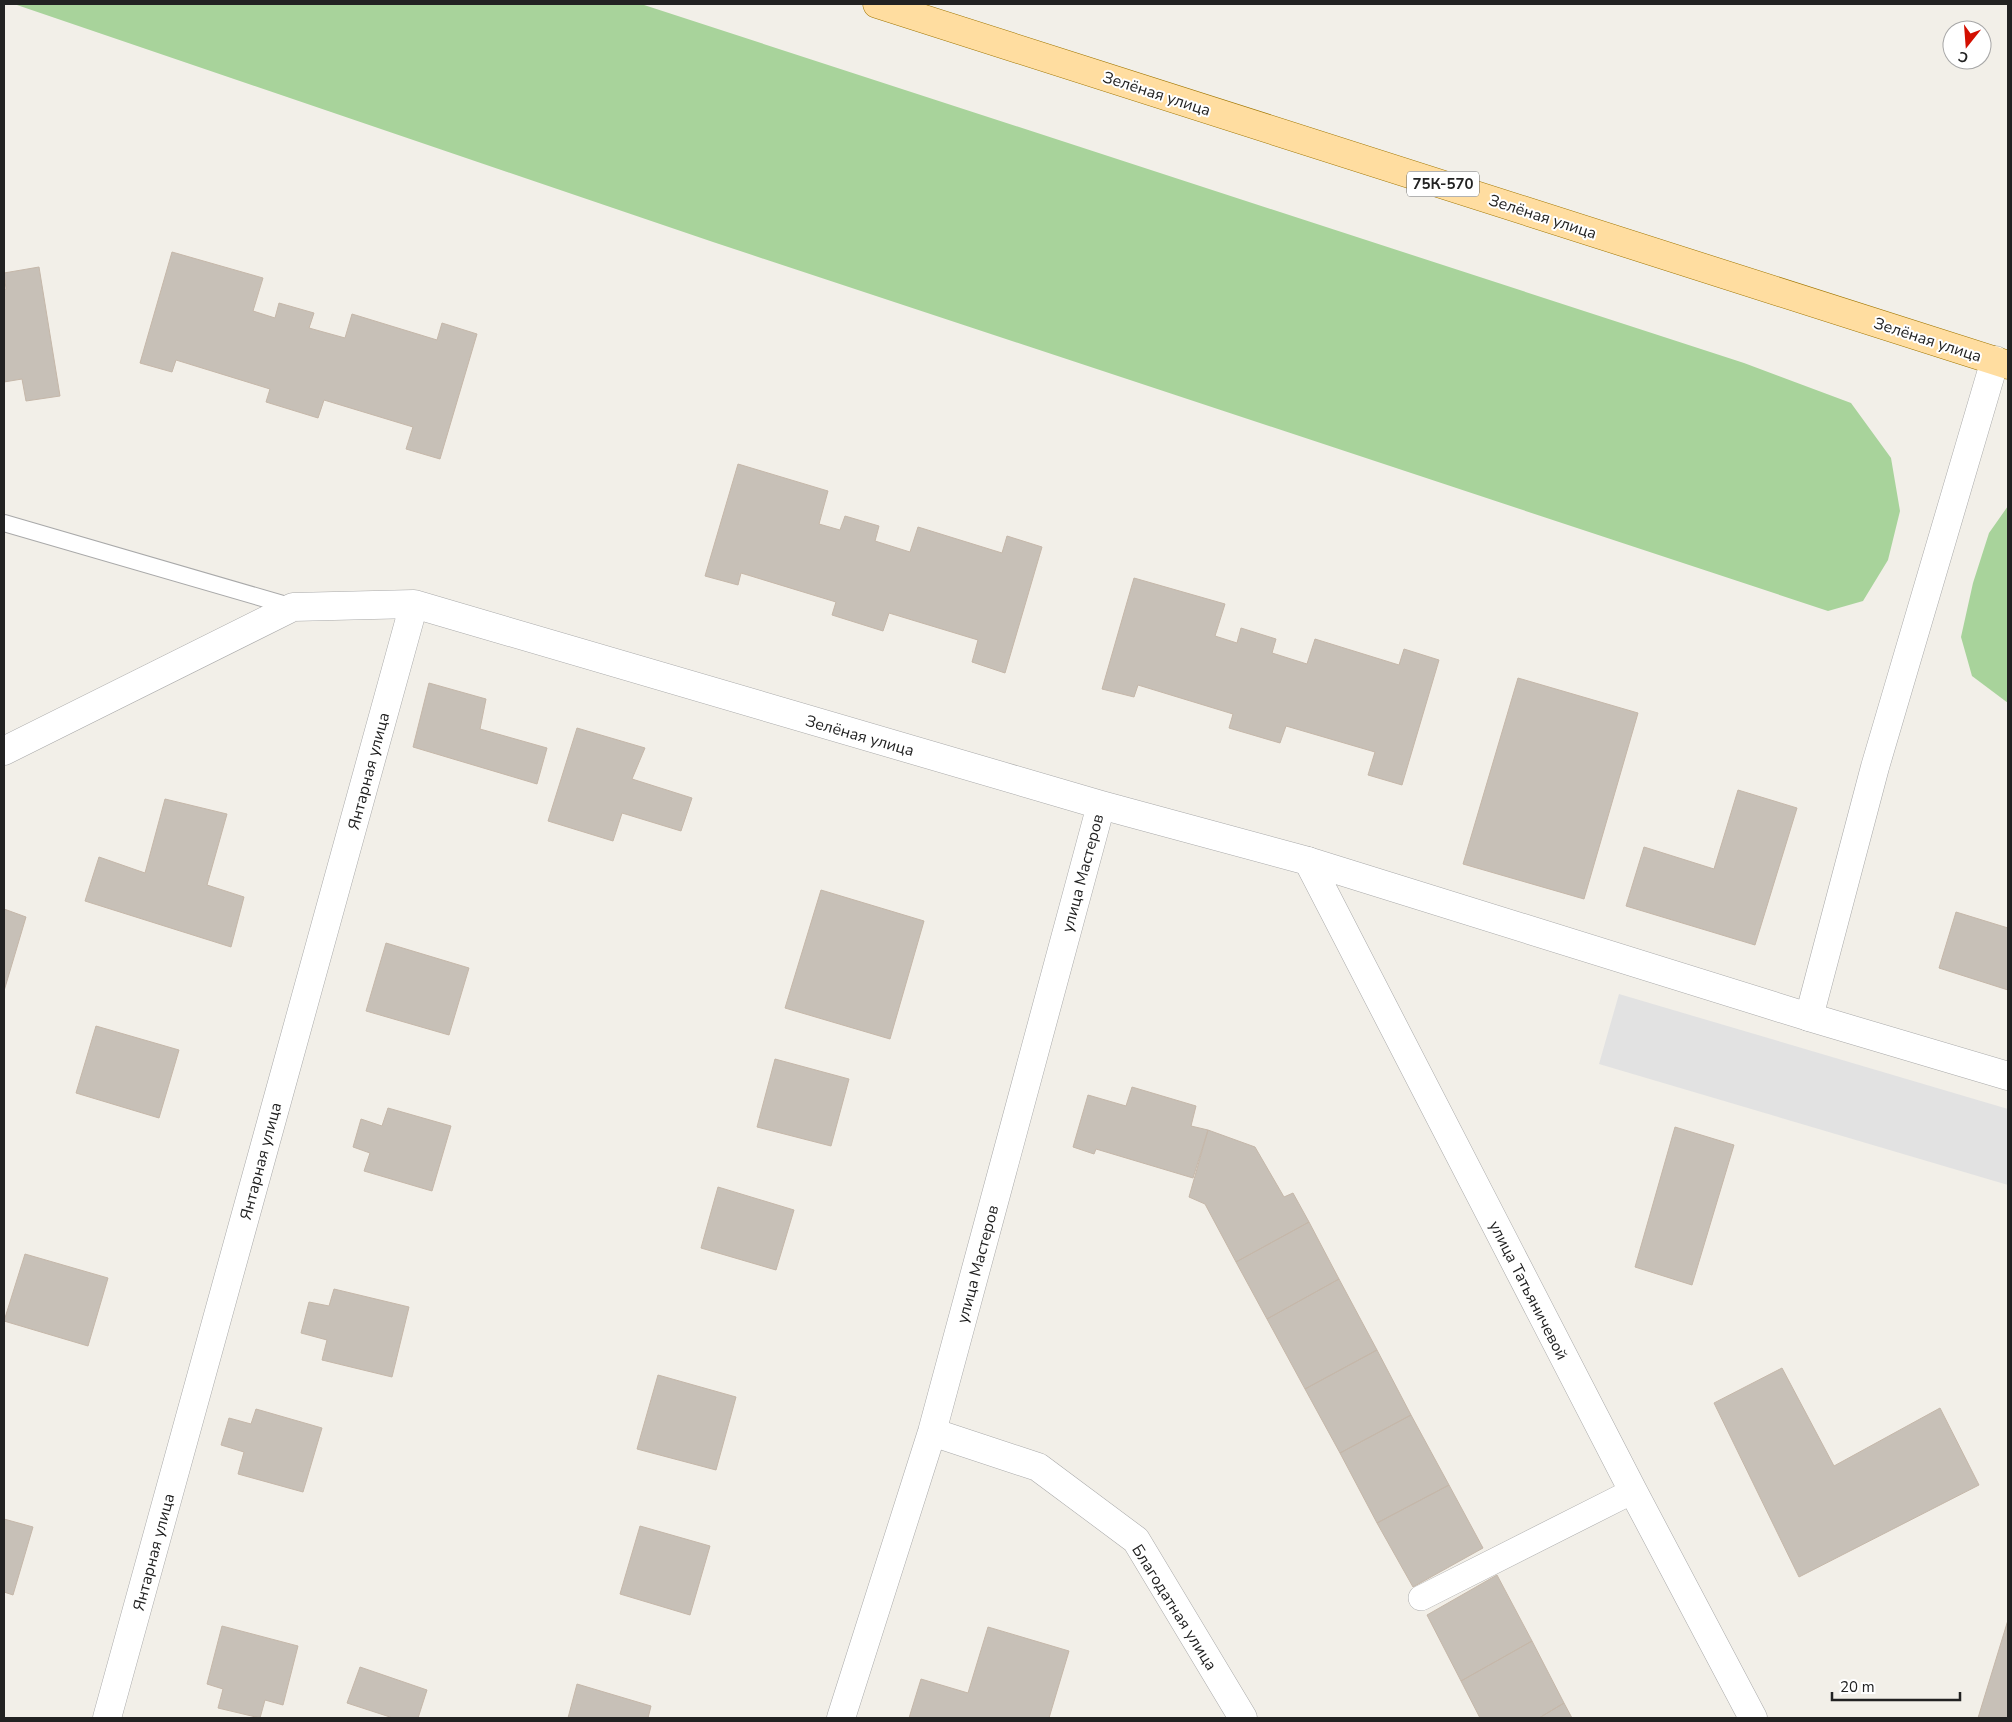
<svg xmlns="http://www.w3.org/2000/svg" width="2012" height="1722" viewBox="0 0 2012 1722" font-family="'Nunito Sans',sans-serif">
	<rect width="100%" height="100%" fill="#f2efe8"/>
	<path fill="#a8d39b" d="M14,4h627l1103,359 107,40 40,55 9,53 -12,49 -25,41 -35,10 -1115,-369z
		M2008,506v197l-36,-27 -11,-39 12,-54 16,-50z"/>
	<path fill="#e2e2e2" d="M1619,994l389,115v76l-409,-121z"/>
	<path fill="#c7c0b7" stroke="#c5b7a9" d="M172,252l91,26 -10,33 22,7 4,-15 35,10 -5,15 36,10 7,-24 85,26 5,-17 35,11 -37,125 -34,-10 7,-22 -89,-27 -6,18 -52,-16 4,-13 -94,-29 -4,12 -32,-9z
		M39,267l21,129 -34,5 -4,-22 -18,3v-92l2,-1 -2,-16z
		M738,464l90,27 -9,33 21,6 5,-14 34,10 -4,15 35,11 8,-25 84,26 5,-17 35,11 -37,126 -33,-11 6,-22 -89,-27 -6,18 -51,-16 4,-13 -95,-29 -3,12 -33,-9z
		M1134,578l91,26 -10,32 22,7 4,-15 35,11 -4,14 35,11 8,-25 84,26 5,-16 35,11 -37,125 -34,-10 7,-23 -89,-26 -6,17 -51,-15 4,-14 -95,-29 -4,12 -32,-8z
		M1518,678l120,35 -54,186 -121,-35z
		M429,683l57,16 -6,30 67,19 -10,36 -124,-37z
		M577,728l68,20 -13,31 60,19 -11,33 -59,-18 -9,28 -65,-20z
		M1738,790l59,18 -42,137 -129,-39 18,-59 70,22z
		M165,799l62,15 -20,71 37,12 -13,50 -146,-46 14,-44 46,16z
		M821,890l103,31 -34,118 -105,-31z
		M4,909l22,8 -22,74z
		M1956,912l52,16v62l-69,-22z
		M386,943l83,25 -20,67 -83,-24z
		M96,1026l83,24 -20,68 -83,-25z
		M775,1059l74,20 -18,67 -74,-19z
		M1132,1087l64,19 -5,20 17,4 -15,48 -97,-29 -2,5 -21,-7 15,-52 38,11z
		M388,1108l63,18 -19,65 -68,-20 6,-18 -17,-6 8,-28 21,7z
		M1675,1127l59,18 -42,140 -57,-18z
		M1208,1130l47,17 29,50 9,-4 16,29 -73,40 -31,-58 -16,-7z
		M718,1187l76,23 -18,60 -75,-22z
		M1309,1222l30,57 -72,40 -31,-57z
		M25,1254l83,24 -20,68 -84,-25z
		M1339,1279l38,71 -72,39 -38,-70z
		M334,1289l75,18 -17,70 -70,-17 5,-20 -26,-7 8,-31 20,4z
		M1377,1350l34,65 -71,38 -35,-64z
		M1782,1368l52,98 106,-58 39,77 -180,92 -85,-174z
		M658,1375l78,22 -20,73 -79,-21z
		M256,1409l66,19 -19,64 -65,-18 6,-22 -23,-7 8,-27 22,6z
		M1411,1415l38,70 -72,38 -37,-70z
		M1449,1485l34,63 -70,39 -36,-64z
		M4,1519l29,8 -20,68 -9,-3z
		M640,1526l70,20 -20,69 -70,-21z
		M1497,1575l35,66 -71,40 -34,-66z
		M2008,1620v98h-30z
		M222,1626l76,20 -15,59 -18,-5 -5,18 -42,-10 5,-19 -16,-5z
		M988,1627l81,24 -20,67h-140l12,-39 47,14z
		M1532,1641l32,62 -25,15h-59l-19,-37z
		M360,1667l67,23 -9,28h-25l-46,-15z
		M577,1684l74,22 -3,12h-80z
		M1564,1703l8,15h-33z"/>
	<g fill="none" stroke-linecap="round" stroke-linejoin="round">
		<g stroke="#a9a9a9" stroke-width="18">
			<path id="service" d="M4,523l289,84"/>
		</g>
		<g stroke="#a9a9a9" stroke-width="26">
			<path id="pedestrian" d="M1421,1598l212,-107"/>
		</g>
		<g stroke="#a9a9a9" stroke-width="29">
			<path id="minor" d="M4,751l289,-144 121,-3 687,201 207,56
				M1809,1017l199,59
				M932,1432l106,35 98,73 107,178
				M107,1718l307,-1114
				M841,1718l91,-286 169,-627"/>
		</g>
		<g stroke="#a9a9a9" stroke-width="29">
			<path id="tertiary" d="M1308,861l501,156 66,-250 120,-407
				M1308,861l325,630 120,227"/>
		</g>
		<g stroke="#9f7500" stroke-width="29">
			<path id="primary" d="M877,4l1131,361"/>
		</g>
		<use href="#service" stroke="#fff" stroke-width="16"/>
		<use href="#pedestrian" stroke="#fff" stroke-width="25"/>
		<use href="#minor" stroke="#fff" stroke-width="28"/>
		<use href="#tertiary" stroke="#fff" stroke-width="28"/>
		<use href="#primary" stroke="#ffdda0" stroke-width="28"/>
	</g>
	<g text-anchor="middle" stroke-width="4" stroke-linejoin="round" paint-order="stroke">
		<rect fill="#fff" stroke="#646464" stroke-width="1" x="1407" y="171.5" width="72" height="25" rx="4"/>
		<g font-size="15" font-weight="bold" fill="#222">
			<text x="1443" y="189">75К-570</text>
		</g>
		<g font-size="16" fill="#222" stroke="#fff">
			<text transform="translate(1157 93) rotate(18)" y="6">Зелёная улица</text>
			<text transform="translate(1543 216) rotate(18)" y="6">Зелёная улица</text>
			<text transform="translate(1928 339) rotate(18)" y="6">Зелёная улица</text>
			<text transform="translate(860 735) rotate(16)" y="6">Зелёная улица</text>
			<text transform="translate(368 771) rotate(-75)" y="6">Янтарная улица</text>
			<text transform="translate(1082 873) rotate(-75)" y="6">улица Мастеров</text>
			<text transform="translate(260 1161) rotate(-75)" y="6">Янтарная улица</text>
			<text transform="translate(977 1264) rotate(-75)" y="6">улица Мастеров</text>
			<text transform="translate(1529 1290) rotate(63)" y="6">улица Татьяничевой</text>
			<text transform="translate(153 1552) rotate(-75)" y="6">Янтарная улица</text>
			<text transform="translate(1175 1607) rotate(58)" y="6">Благодатная улица</text>
		</g>
	</g>
	<rect width="2012" height="1722" fill="none" stroke="#222222" stroke-width="10"/>
	<g transform="translate(1967 45) rotate(197)"><circle r="24" fill="#ffffff" stroke="#a7a7a7"/>
	<path d="M0-4L9 19L0 12L-9 19Z" fill="#d30f00"/>
	<text y="-8" font-size="14" font-weight="bold" text-anchor="middle" fill="#222222">С</text>
	</g>
	<path d="M1832 1692v8h128v-8" fill="none" stroke="#222222" stroke-width="2.5"/>
	<text x="1840" y="1692" font-size="15" fill="#222222" stroke="#ffffff" stroke-width="4" paint-order="stroke">20 m</text>
</svg>
